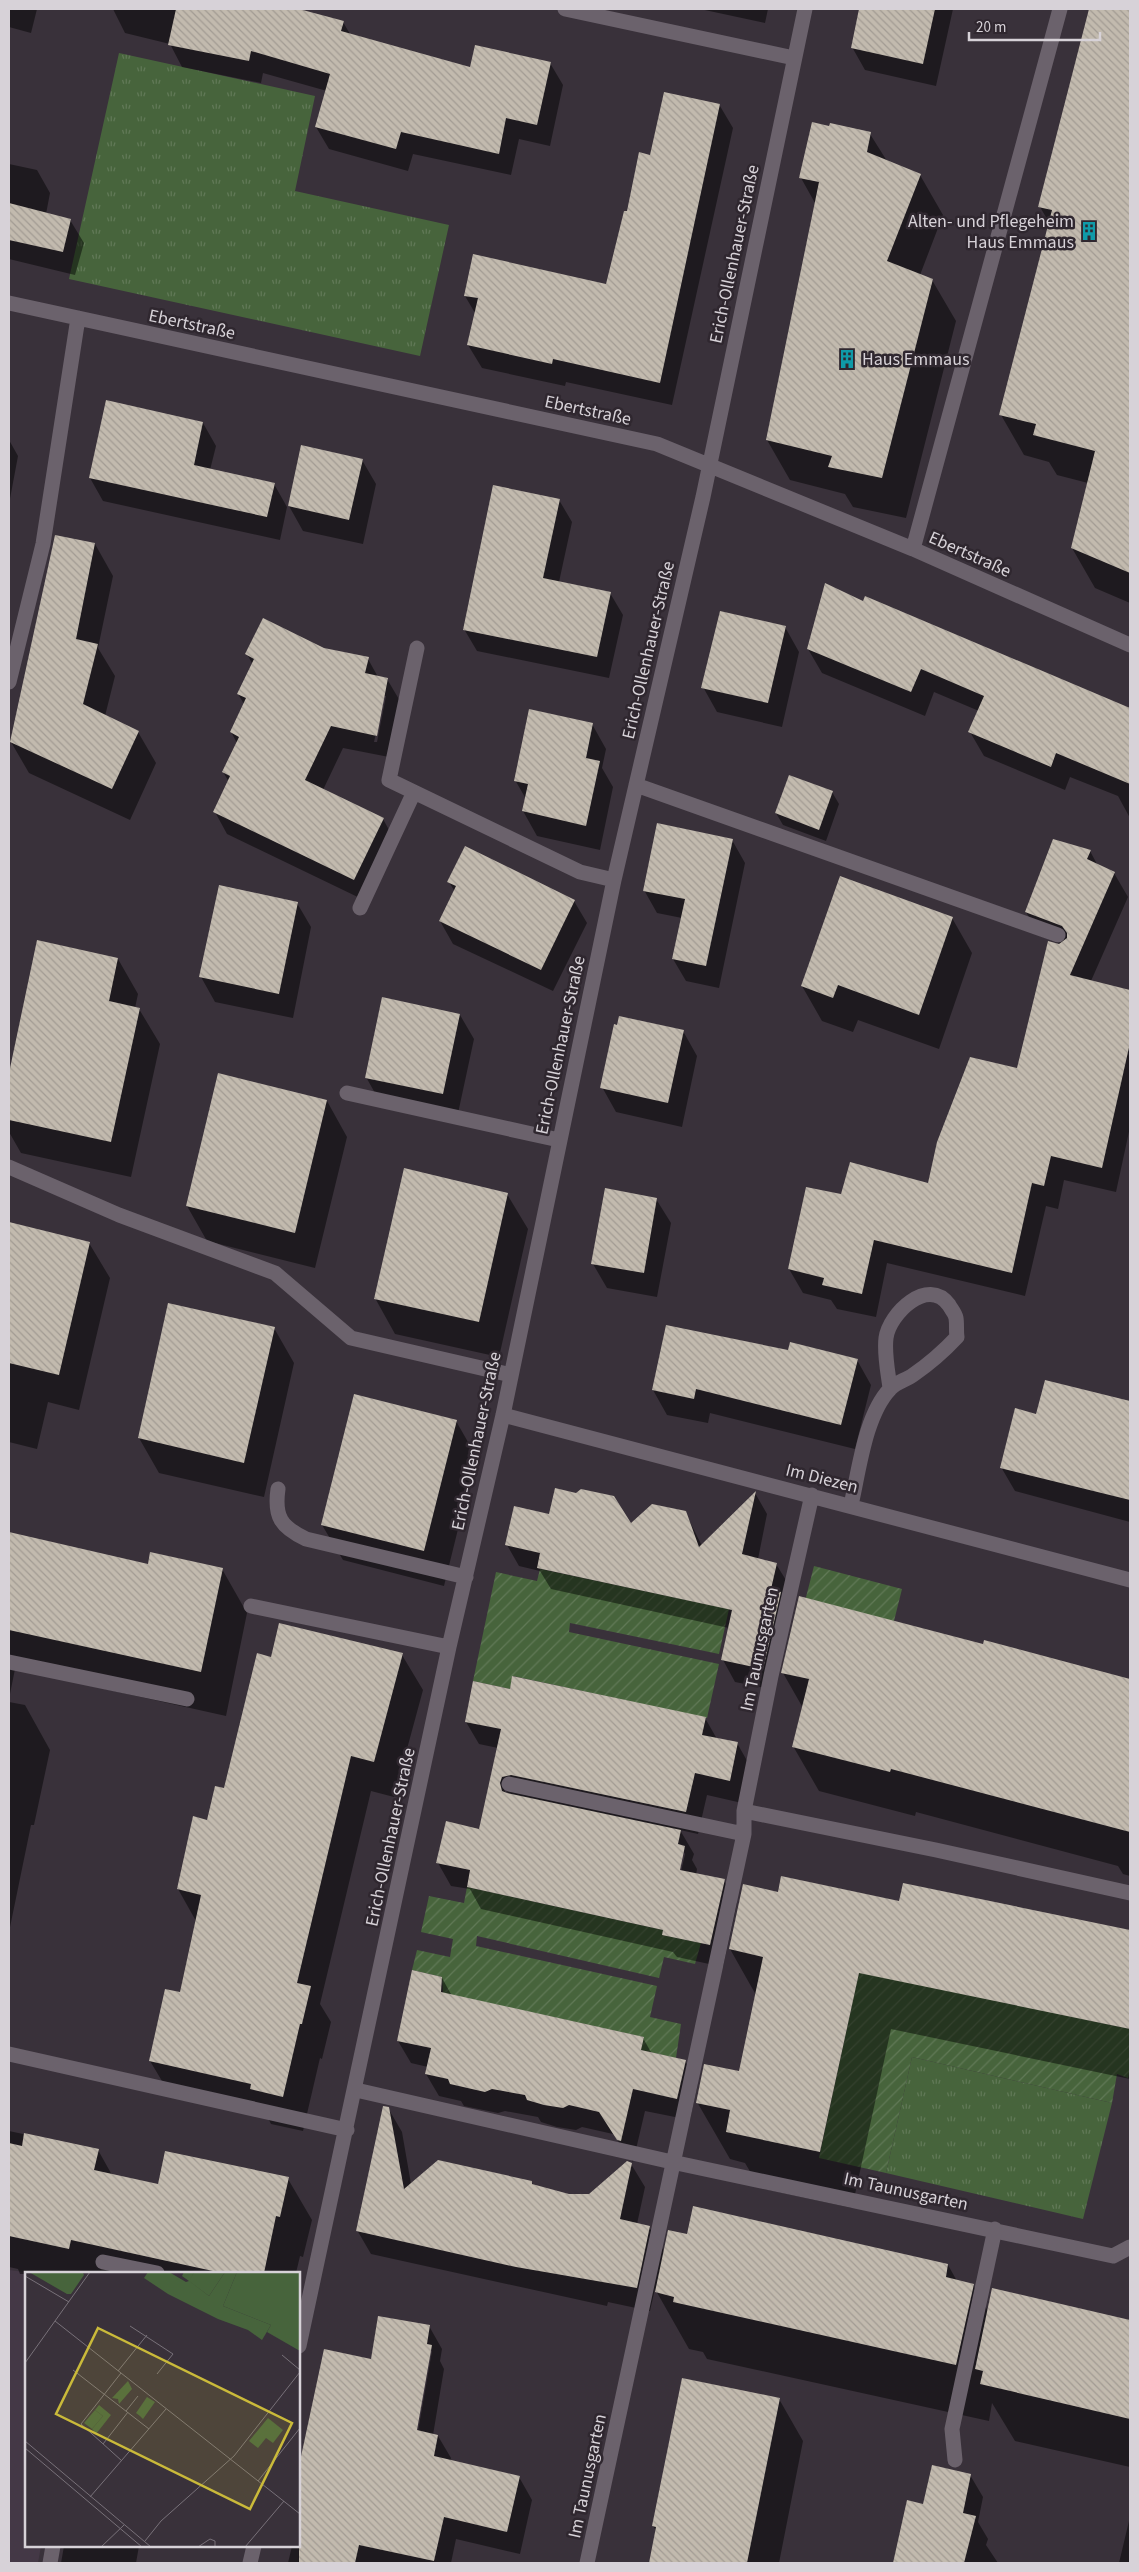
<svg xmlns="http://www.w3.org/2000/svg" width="1139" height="2572" viewBox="0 0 1139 2572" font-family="'Source Sans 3',sans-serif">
	<defs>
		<pattern id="grass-tufts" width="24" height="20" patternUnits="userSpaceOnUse" patternTransform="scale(1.25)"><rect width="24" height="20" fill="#47643c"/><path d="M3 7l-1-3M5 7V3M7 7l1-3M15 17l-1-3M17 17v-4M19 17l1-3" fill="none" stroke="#617957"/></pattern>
		<pattern id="garden-furrows" width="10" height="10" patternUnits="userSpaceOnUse" patternTransform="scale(1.25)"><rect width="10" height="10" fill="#47643c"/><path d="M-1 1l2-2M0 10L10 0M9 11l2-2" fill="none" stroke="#617957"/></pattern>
		<pattern id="building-back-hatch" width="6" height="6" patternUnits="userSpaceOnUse" patternTransform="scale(1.25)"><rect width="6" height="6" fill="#c2baae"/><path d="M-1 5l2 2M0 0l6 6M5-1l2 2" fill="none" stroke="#a29b93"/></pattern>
	</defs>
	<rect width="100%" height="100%" fill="#39313a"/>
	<path fill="#443846" d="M9,2270l24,3h-7v273h15l-3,17h-29z"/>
	<path fill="url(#grass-tufts)" d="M119,53l196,43 -20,95 154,34 -29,131 -351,-77z
		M912,2057l200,46 -29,116 -197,-46z"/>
	<path fill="url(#garden-furrows)" d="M814,1566l88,23 -8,32 -99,19z
		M540,1569l189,40 -10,45 -149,-31 -1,9 150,32 -12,54 -194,-42 -3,13 -37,-8 23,-109 41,9z
		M467,1887l196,43 -1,5 39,8 -6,21 -31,-7 -5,21 -182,-42 -1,10 181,40 -7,31 31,7 -5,34 -35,-8 2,-13 -200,-44 -1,-16 -30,-7 5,-20 33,7 3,-18 -32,-7 8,-36 35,7z
		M859,1972l271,57v40l-2,9 -11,-4 -5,29 -200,-46 -26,116 -67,-15z"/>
	<path fill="#0007" fill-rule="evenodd" d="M9,9h28l-6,24 -22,-6z
		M113,9h181l49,13 7,12 121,34 79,-5 13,22 -13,61 -31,-7 -8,36 -98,-21 -5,17 -79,-22 -13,-22 11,-36 -64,-18 -2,10 -79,-16 -12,-23 -45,-11z
		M700,9h68l-3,14z
		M861,9h92l-17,77 -71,-16 -13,-23z
		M1091,9h39v594l-35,-15 -23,-40 16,-65 -31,-8 -8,-13 -25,-7 -23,-40 49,-191 -10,-17z
		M665,93l55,13 13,22 -61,277 -106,-23 -1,4 -83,-18 -14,-23 7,-32 -10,-17 142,-11 21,-72 23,-57z
		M830,128l40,6 17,27 33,14 23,40 -23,60 12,5 24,41 -50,197 -53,-11 -8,-13 -55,-14 -23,-40 48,-237 -14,-25z
		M9,164l28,6 13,23 -4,21 24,6 14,23 -9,32 -66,-16z
		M203,423l13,23 -6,24 64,14 13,23 -7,33 -177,-39 -13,-23z
		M9,440l9,16 -9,48z
		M302,447l60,13 14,24 -13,60 -60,-13 -14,-25z
		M559,500l13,22 -13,60 51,11 13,22 -14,63 -132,-27 -13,-22z
		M95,544l18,32 -15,72 17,28 -10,40 33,16 18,31 -26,57 -101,-47 -18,-31z
		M866,597l264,112v109l-12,-22 -48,-19 -5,13 -81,-34 -14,-24 9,-21 -45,-19 -9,24 -103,-43 -14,-24 56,-47z
		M785,627l14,25 -17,75 -65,-15 -14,-25z
		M324,649l44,10 10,18 9,2 13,22 -11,56 -46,-9 -20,42 60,29 12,22 -29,60 -139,-67 -12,-22 14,-30 -6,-10 14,-29 -6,-11 13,-28 -6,-10 15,-29 -6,-11zM384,696h2l-9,46h-3z
		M592,724l14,25 -4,19 11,19 -13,63 -63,-14 -14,-25 3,-12 -11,-19z
		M832,792l7,12 -13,37 -43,-16 -7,-12z
		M732,840l13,23 -26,125 -33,-7 -13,-22 9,-41 -25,-5 -13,-23z
		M1090,851l8,15 16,7 14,24 -37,84 39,10v136l-14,65 -52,-12 -6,29 -12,-3 -21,90 -138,-33 -11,54 -39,-8 -6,-9 -28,-7 -14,-24 53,-73 87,-11 89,-116 45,-124 -23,-9 -14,-24z
		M449,882l125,19 13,22 -34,68 -100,-47 -13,-23 15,-29z
		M297,903l14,24 -18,91 -78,-16 -14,-25z
		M952,918l20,35 -33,96 -81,-29 -5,12 -31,-11 -20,-35z
		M38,942l80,17 20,35 -3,14 4,1 21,35 -29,133 -110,-24 -12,-21v-53z
		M460,1015l14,24 -17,79 -77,-16 -14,-25z
		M683,1031l14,25 -15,71 -66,-15 -14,-25z
		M327,1101l20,36 -32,131 -108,-27 -20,-35z
		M507,1194l21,35 -29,128 -104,-23 -20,-36z
		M656,1199l15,24 -14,74 -50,-9 -14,-24z
		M9,1223l80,20 21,35 -31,132 -31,-8 -11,47 -28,-7z
		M274,1328l20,35 -30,134 -105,-24 -20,-35z
		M789,1352l68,8 14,25 -16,64 -145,-36 -2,10 -41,-8 -14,-25z
		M1046,1381l84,21v120l-115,-31 -14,-24 36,-52z
		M456,1421l20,35 -32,130 -101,-26 -21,-35z
		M755,1493l12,21 -9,45 18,5 13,21 -14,105 -40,-8 -12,-22 6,-32 -178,-39 -11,-18 -21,-5 -12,-21 43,-30 81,10 54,-13 17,34z
		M9,1534l140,31 73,4 25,44 -21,103 -211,-47 -6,30z
		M985,1642l145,38v196l-7,-2 -5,-8 -202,-54 -1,4 -96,-25 -26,-45 10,-38 -20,-35 201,-28z
		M402,1655l21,35 -29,107 -23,-6 -51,213 11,18 -9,37 -2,-1 -17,73 -32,-7 -3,-6 -97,-22 -21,-35 31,-67 15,-73 -18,-32 16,-71 14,3 17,-31 47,-132z
		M511,1691l194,27 12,21 20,4 13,23 -8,37 -35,-8 -9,39 -18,-4 14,24 -2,6 5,9 -1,6 28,6 13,22 -14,64 -46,-10 -4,-5 -192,-43 -11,-20 -19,-3 -13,-23 42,-33 18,-82 -19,-4 -13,-22zM503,1787l6,7h-3zM683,1851l2,3 -5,22 -3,-1z
		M9,1702l16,3 25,45 -16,75h-3l-22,107z
		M744,1885l35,8 121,10 4,-18 226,47v147l-239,-50 -39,179 -92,-20 -15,-25 -15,-4 -33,-57 43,-29 16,-78 -26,-46z
		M442,1978l10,18 191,42 9,16 33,7 13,22 -8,37 -45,-9 -12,51 -20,-28 -31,-7 -6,3 -19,-3 -16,-5 -3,-5 -33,-6 -7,2 -34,-7 -3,-5 -22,-5 -13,-22 2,-7 -17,-4 -13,-22z
		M388,2108l14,24 9,52 121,-1 2,3 35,10h20l42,-32 14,23 -8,37 12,3 16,26 23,-18 260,30 9,16 16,4 15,26 5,-22 137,32v146l-115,-26 -23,-38 -3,18 -282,-62 -4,-7 -14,-3 -34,-60 -5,22 -42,-9 -1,4 -236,-52 -14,-24z
		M9,2131l89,19 14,25 47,11 129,-7 24,41 -9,37 -3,-1 -4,17 -276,1 -2,-5 -9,-2z
		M429,2326l13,23 -2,12 4,8 -11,66 5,1 13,22 -1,3 69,16 13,23 -12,54 -64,-15 -5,24h-163l4,-17h7v-33l10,-45 63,-108zM430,2349l2,2 -15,86 -2,-1z
		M779,2399l24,42 -24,122h-129l7,-31 -4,-6z
		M970,2475l13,22 -5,25 10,17 -2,6 12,18h-103l13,-61 16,3z
		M1129,2521l1,42h-11z
		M64,2546h75l-3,17h-75z"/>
	<path fill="url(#building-back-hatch)" d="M176,9h123l45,12 -3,10 129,36 5,-22 76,17 -14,63 -31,-7 -7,36 -98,-22 -5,17 -81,-22 15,-53 -79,-23 -2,10 -81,-16z
		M859,9h76l-12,55 -72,-16z
		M1089,9h41v564l-59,-25 24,-97 -62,-16 3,-11 -37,-9 53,-205 -14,-3z
		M664,92l56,12 -60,279 -107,-24 -1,5 -85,-19 11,-47 -14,-2 9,-42 133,30 18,-73h3l12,-59 11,3z
		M812,122l17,4 1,-3 41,9 -4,20 54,22 -34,87 46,18 -51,199 -54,-11 4,-11 -66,-16 53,-258 -20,-4z
		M9,203l62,16 -8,33 -54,-12z
		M106,400l97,22 -9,43 81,18 -8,34 -178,-39z
		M301,445l62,14 -14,61 -61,-14z
		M493,485l67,14 -17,79 68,14 -14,65 -134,-27z
		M55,535l40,8 -19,96 22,5 -15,60 56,27 -27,58 -102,-47z
		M825,583l38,18 2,-5 265,112v76l-74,-31 -5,14 -83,-35 16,-36 -63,-27 -10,23 -104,-43z
		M720,611l66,15 -18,77 -67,-15z
		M263,618l61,30 45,9 -4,16 23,5 -11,58 -46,-10 -26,54 79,38 -30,62 -141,-68 17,-36 -8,-4 17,-35 -9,-5 16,-34 -9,-4 17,-35 -9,-5z
		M529,709l64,14 -7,35 14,3 -14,65 -64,-15 6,-27 -14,-3z
		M789,775l44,16 -14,39 -44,-17z
		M657,823l76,16 -27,127 -34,-7 13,-60 -42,-8z
		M1053,839l38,11 -4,9 28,13 -45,103 60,15v53l-28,125 -51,-12 -7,30 -12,-3 -20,90 -138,-33 -12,54 -40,-9 2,-7 -36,-9 18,-82 35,7 9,-32 78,21 9,-41 33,-85 47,11 31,-127 11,3 8,-6v-5l-5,-7 -37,-14z
		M465,846l110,54 -34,70 -102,-49 17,-35 -9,-4z
		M840,876l113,41 -34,98 -81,-30 -5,13 -32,-12z
		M219,885l79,17 -19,92 -80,-17z
		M37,940l81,18 -9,43 31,7 -29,134 -102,-22v-47z
		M382,997l78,17 -17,80 -78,-16z
		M619,1016l65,14 -16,73 -68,-15 14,-64 3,1z
		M218,1073l109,27 -32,133 -109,-27z
		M404,1168l104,25 -29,129 -105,-23z
		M605,1188l52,10 -13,75 -53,-9z
		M9,1222l81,20 -31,133 -50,-12z
		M168,1303l107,24 -31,136 -106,-25z
		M666,1325l122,25 2,-8 68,17 -17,66 -145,-36 -2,10 -42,-9z
		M1045,1380l85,21v99l-130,-32 15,-60 21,6z
		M354,1394l103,26 -33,131 -103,-26z
		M555,1488l21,5 5,-4 33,7 17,27 21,-19 34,7 13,36 57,-56 -14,63 35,9 -6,26 10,3 -18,77 -42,-9 11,-50 -195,-42 3,-15 -35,-8 9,-39 35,8z
		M9,1532l139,32 2,-12 73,16 -22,104 -192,-42z
		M799,1596l184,48 1,-4 146,39v153l-239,-63 -1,3 -98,-25 17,-68 -28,-6z
		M279,1623l124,30 -29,109 -23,-6 -54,227 14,3 -9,38h-2l-17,73 -33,-8 1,-5 -102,-23 16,-72 15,3 21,-97 -24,-6 16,-73 14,4 8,-34 9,2 33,-135 14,4z
		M512,1676l194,41 -4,18 36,7 -8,39 -35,-8 -9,39 -175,-37 -9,2 -2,6 2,8 5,2 174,37 -3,14 7,2 -5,24 45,9 -15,66 -48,-10 1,-5 -196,-43 3,-17 -34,-7 10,-42 33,8 22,-100 -36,-7 8,-41 37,8z
		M781,1876l118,25 4,-18 227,47v99l-271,-56 -39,179 -94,-20 4,-22 -34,-7 8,-39 35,7 24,-114 -34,-8 14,-65 35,8z
		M412,1970l30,7 -1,15 203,45 -3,13 45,10 -9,39 -44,-10 -12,52 -4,-1 -18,-28 -30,-7 -6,3 -19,-3 -17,-5 -2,-5 -33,-6 -7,3 -35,-8 -2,-5 -23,-5 6,-26 -34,-7z
		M383,2106l6,1 15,82 34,-29 94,21v3l37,10h20l38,-33 5,2 -12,56 30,7 -13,62 -121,-21 -160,-36z
		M24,2133l75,16 -5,21 64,14 7,-33 124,26 -9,40 -4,-1 -12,57h-42l-151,-33 -2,9 -60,-13v-93l13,3z
		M693,2206l255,58 -2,13 28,7 -18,81 -283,-63 1,-5 -19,-5 13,-62 19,4z
		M992,2288l138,32v99l-150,-35 3,-13 -8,-2z
		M378,2316l52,9 -3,19 5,1 -15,85 21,5 -4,21 86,20 -13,56 -63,-15 -10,44 -75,-16 -4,18h-56v-97l25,-117 47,10z
		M682,2378l98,20 -33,165h-98l7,-36 -4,-1z
		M932,2465l39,9 -8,39 13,3 -12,47h-71l14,-63 16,4z"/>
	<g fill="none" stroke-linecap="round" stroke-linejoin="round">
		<path stroke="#6b626c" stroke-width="15" d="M565,9l229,49
			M9,303l648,141 256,105 217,96
			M913,549l147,-540
			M417,648l-28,132 191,92 34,8
			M9,682l34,-138 35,-226
			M636,785l422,150
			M360,908l54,-116
			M347,1093l212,47
			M9,1167l110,48 156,58 76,65 160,37
			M503,1415l627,165
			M278,1489c-4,28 3,38 28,50l160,38
			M851,1505c8,-34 14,-90 39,-116 5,-6 16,-9 23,-14 16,-11 30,-23 44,-38 -1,-6 0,-13 -1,-19 -1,-5 -5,-9 -7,-13 -21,-29 -60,9 -63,33 -2,16 2,34 4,50
			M251,1606l198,41
			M9,1662l178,37
			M509,1784l235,50
			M744,1811l192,39 194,43
			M9,2054l338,76
			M356,2090l316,72 441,94 17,-9
			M103,2262l54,11
			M299,2346l150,-699 54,-232 111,-535 89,-383 102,-488
			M955,2460l-3,-31 43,-200
			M50,2563l3,-17
			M250,2563l4,-17
			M587,2563l157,-729v-23l27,-135 41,-181"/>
	</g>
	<defs>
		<g id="building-bare" transform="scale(1.5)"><path d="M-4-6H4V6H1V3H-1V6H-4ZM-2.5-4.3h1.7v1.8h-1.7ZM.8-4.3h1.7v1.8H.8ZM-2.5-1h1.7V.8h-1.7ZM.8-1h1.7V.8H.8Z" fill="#0f9aa8" stroke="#2f272f" stroke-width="2.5" paint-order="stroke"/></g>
	</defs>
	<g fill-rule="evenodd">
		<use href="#building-bare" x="1089" y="231"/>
		<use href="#building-bare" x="847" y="359"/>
	</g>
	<g text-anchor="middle" stroke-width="5" stroke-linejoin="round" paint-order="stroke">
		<g font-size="18" fill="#d7d2d8" stroke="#2f272f" text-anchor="end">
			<text x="1074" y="227">Alten- und Pflegeheim<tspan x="1074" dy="21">Haus Emmaus</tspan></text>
			<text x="862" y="365" text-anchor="start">Haus Emmaus</text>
		</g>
		<g font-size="18" fill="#d7d2d8" stroke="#2f272f">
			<text transform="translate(734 254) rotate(-78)" y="6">Erich-Ollenhauer-Straße</text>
			<text transform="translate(192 324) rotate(12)" y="6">Ebertstraße</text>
			<text transform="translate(588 410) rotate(12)" y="6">Ebertstraße</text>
			<text transform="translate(970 554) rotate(24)" y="6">Ebertstraße</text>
			<text transform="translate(648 650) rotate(-77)" y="6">Erich-Ollenhauer-Straße</text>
			<text transform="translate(560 1045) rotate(-78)" y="6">Erich-Ollenhauer-Straße</text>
			<text transform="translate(476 1441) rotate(-78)" y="6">Erich-Ollenhauer-Straße</text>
			<text transform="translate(822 1478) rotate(14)" y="6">Im Diezen</text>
			<text transform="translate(759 1649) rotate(-78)" y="6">Im Taunusgarten</text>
			<text transform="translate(390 1837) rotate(-78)" y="6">Erich-Ollenhauer-Straße</text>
			<text transform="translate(906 2191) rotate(12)" y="6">Im Taunusgarten</text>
			<text transform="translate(587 2476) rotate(-78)" y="6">Im Taunusgarten</text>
		</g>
	</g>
	<g transform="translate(25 2272)">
		<rect width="275" height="275" fill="#39313a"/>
		<path d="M4,0l54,1 1,2 -13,19h-4zM123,0h21l17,10 3,-1 -7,-5 2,-4h10l-4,9 19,15 16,-24h12l-14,34 48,19 -9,15 -14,-10 -30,-11 -50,-25 -24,-16zM70,138l8,6 -11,13 -8,-6zM243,146l15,12 -10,13 -7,-5 -8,10 -9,-7z" fill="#47643c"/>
		<path d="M169,0h31l-16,24 -20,-15zM212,0h63v79l-33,-19 4,-7 -48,-19zM103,109l4,8 -13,15 -1,-5 -6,-1zM122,125l8,5 -12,17 -3,-3 8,-10 -8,10 -4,-3zM74,133l12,10 -15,19 -4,-5 11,-13 -8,-6z" fill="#47643c"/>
		<path fill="none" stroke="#787179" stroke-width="1" d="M0,4l44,26M30,49l245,193M105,54l43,28 -16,20M257,83l18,15M0,91l65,-91M48,98l76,59M93,99l29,-36M96,101l-40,51 41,37M101,139l12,-15M0,169l126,106M78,172l25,-32M0,176l117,99M233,209l42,-53M65,225l76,-88M120,269l16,-20 73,-65 66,-84M76,275l23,-22M173,275l12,-8 5,2v6M220,275l39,-46"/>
		<path fill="#caba3a" fill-opacity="0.15" stroke="#caba3a" stroke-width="2.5" d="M73,56l194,95 -42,86 -194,-95z"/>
		<rect width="275" height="275" fill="none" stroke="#d7d2d8" stroke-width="2.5"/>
	</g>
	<rect width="1139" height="2572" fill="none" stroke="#d7d2d8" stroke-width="20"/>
	<path d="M969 32v8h131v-8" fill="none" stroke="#d7d2d8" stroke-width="2.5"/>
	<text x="976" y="32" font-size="15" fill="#d7d2d8" stroke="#2f272f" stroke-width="4" paint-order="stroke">20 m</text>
</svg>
